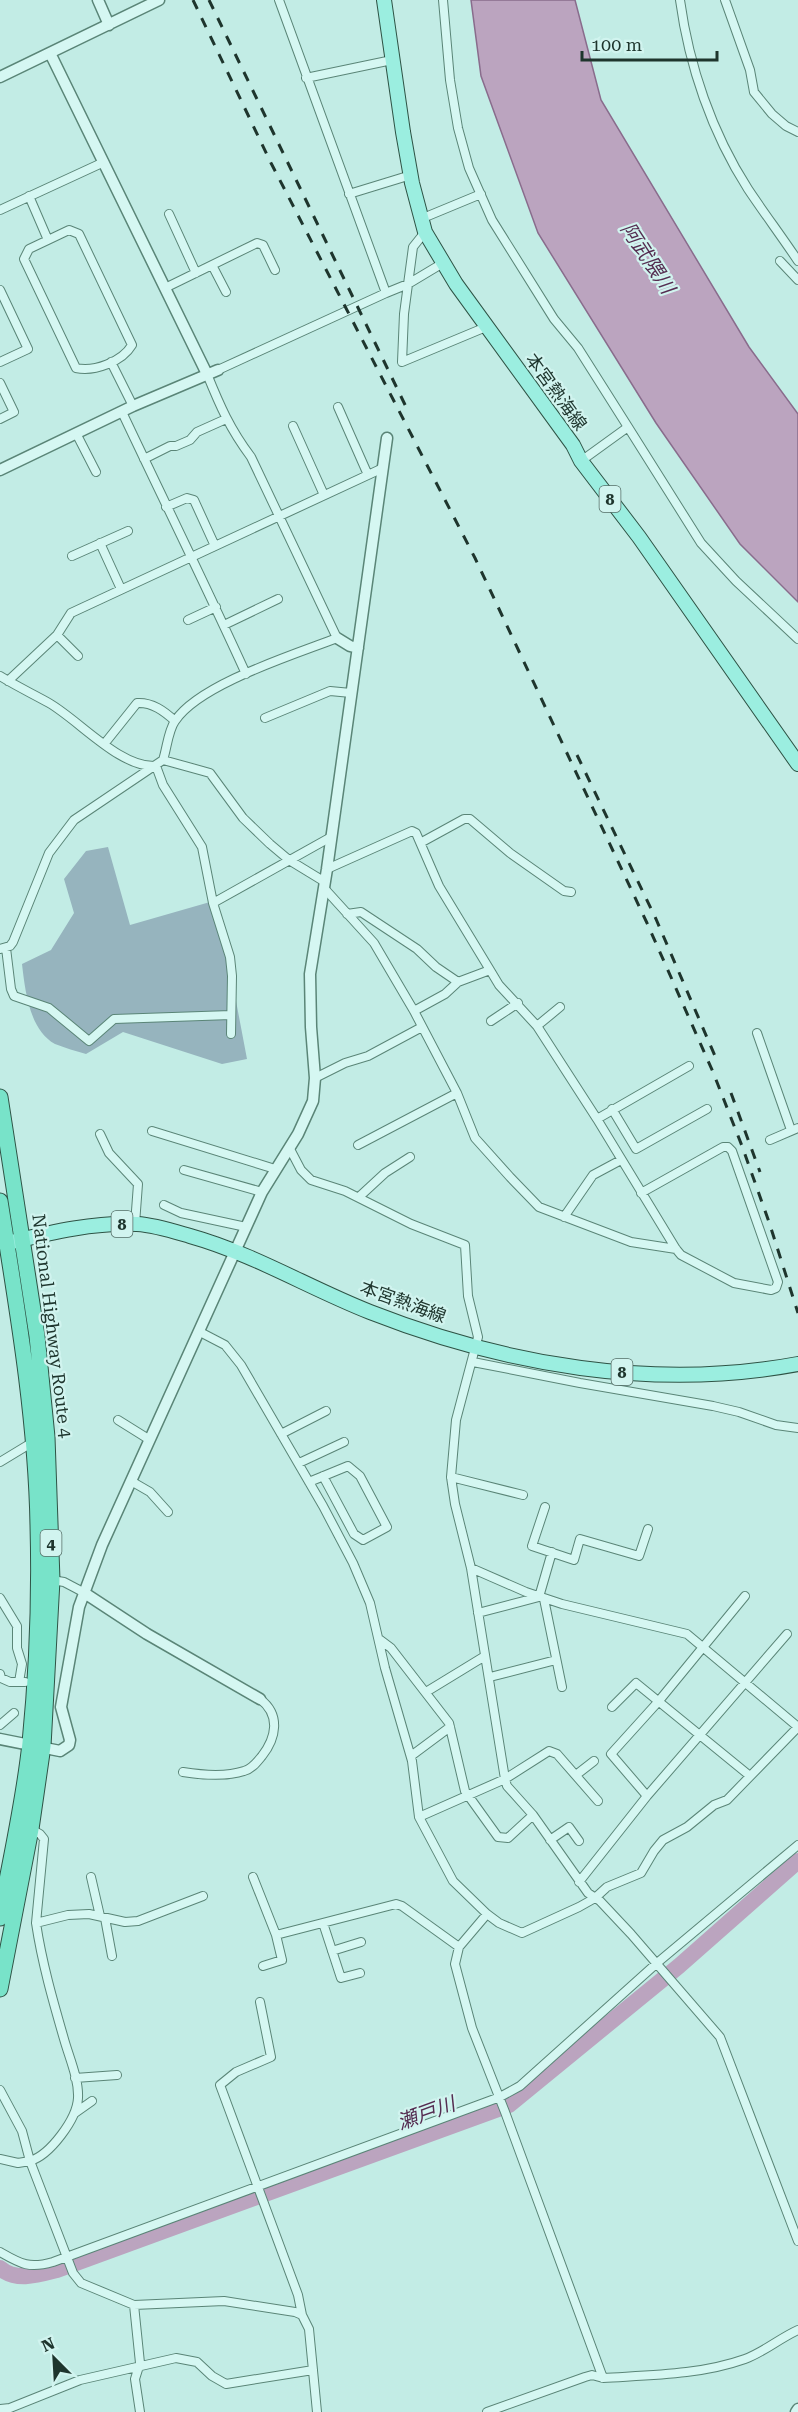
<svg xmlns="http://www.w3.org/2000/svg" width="798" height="2412" viewBox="0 0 798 2412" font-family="'Roboto Serif','Noto Sans JP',serif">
	<rect width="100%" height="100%" fill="#c2ece5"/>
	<path fill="#96b4be" d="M108,847l22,78 80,-23 19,62 18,95 -25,5 -99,-32 -37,22c-10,-3 -21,-6 -31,-10 -26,-14 -30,-55 -33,-80l29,-14 23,-37 -10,-34 22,-28z"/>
	<path fill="#bba4bf" stroke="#896c8c" stroke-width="1.5" d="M471,0h104l26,100 148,247 49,67v188l-58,-58 -84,-121 -118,-190 -57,-157z"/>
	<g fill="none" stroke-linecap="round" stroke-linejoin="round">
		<path stroke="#bba4bf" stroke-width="16" d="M0,2268c16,14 38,7 57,2l452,-165 170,-139 119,-105"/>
		<g stroke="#5a8577" stroke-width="10">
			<path id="minor" d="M443,0l7,80 8,48 11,40 23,52 62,99 24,29 50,79 73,116 35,38 62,58
				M680,0c9,66 32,133 68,189 16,24 34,48 50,72
				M725,0l25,70 4,22 18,22 14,12 12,6
				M306,78l86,-18
				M349,194l62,-19
				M29,196l19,44 -19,9 -5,10 52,109c18,4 46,-6 56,-23l-53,-111 -10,-4 -21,10
				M0,210l104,-48
				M169,214l27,59
				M423,218l58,-24
				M425,232l-12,15 -9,67 -2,48 84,-35
				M780,261l18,19
				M212,265l14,27
				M165,288l92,-45 6,2 12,25
				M0,290l28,59 -28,13
				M386,293l22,-9 35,-21
				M111,362l22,44
				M218,370l168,-77 -107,-293
				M0,383l14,29 -14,7
				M338,407l30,68
				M122,412c41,87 84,174 124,262
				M293,426l31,69
				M76,433l20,39
				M144,459l26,-13h6l14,-6 7,-8 29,-13
				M581,461l47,-34
				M166,507l21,-9 7,2 21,46
				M100,543l21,46
				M72,556l56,-25
				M188,620l28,-13
				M224,625l54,-26
				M57,635l21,21
				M0,676c16,10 33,18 49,27 31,18 71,65 107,63l7,19 39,62 11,56 118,-66
				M8,681l49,-46 14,-22 312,-145
				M265,718l65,-27 21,2
				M105,743l32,-40c15,-1 27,8 38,18
				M163,760l47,13 33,45 27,26 19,16 36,22
				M422,842l42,-23h6l40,34 54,38 7,1
				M327,869l85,-38 4,2 23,53 51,84 9,15 38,41 60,93 79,130 5,6 53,28 37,7 5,-2 2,-6 -46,-131 -4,-4h-5l-82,46
				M324,888l50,55 40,68 43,82 18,45 35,39 29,30 92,35 45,7
				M213,903l17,54 2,19 -1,58
				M347,914l14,-2 56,37 19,18 22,15
				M6,948l5,41 3,7 35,12 40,33 25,-22 117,-4
				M0,949l10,-3 3,-4 36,-89 25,-33 89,-60c4,-12 5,-29 12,-39 24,-37 121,-67 162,-83l-86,-181c-21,-28 -31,-51 -44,-83
				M414,1011l31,-17 13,-12 32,-12
				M491,1021l27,-18
				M537,1026l23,-19
				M757,1033l34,97
				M315,1078l30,-15 23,-7 54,-29
				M612,1109l24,40 71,-40
				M597,1119l92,-53
				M152,1131l123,38
				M100,1134l9,19 29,31 -3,40
				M770,1140l28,-12
				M358,1145l99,-52
				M290,1149l11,21 10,10 34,11 66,33 54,21 3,51 10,41 -22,83 -5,57 4,27 16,64 34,211 2,7 26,29 55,78 12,8 31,33 89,103 78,204
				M184,1170l78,22
				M359,1197l26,-24 25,-16
				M164,1205l17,8 65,14
				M564,1217l29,-42 28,-15
				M200,1332l25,13 16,20 82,141 30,57 17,40 15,65 27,93 7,56 34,64 34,33 12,9 23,10 57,-26 16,-9 12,-11 34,-14 13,-22 9,-11 24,-13 27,-22 13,-5 71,-73 -111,-93 -125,-30 -36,-12 -55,-24
				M473,1362l107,21 133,23 26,6 37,13 22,3
				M118,1420l32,20
				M281,1434l45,-23
				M0,1462l33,-20
				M299,1463l45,-21
				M451,1477l72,18
				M131,1481l19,11 18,20
				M309,1482l39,-16 12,10 27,51 -24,13 -9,-6 -31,-58
				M545,1507l-13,39 42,14 6,-21 59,17 9,-27
				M52,1580l12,2 19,10
				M0,1598l17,28v22l5,16 -3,18
				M544,1599l18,88
				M478,1613l61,-16 13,-45
				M379,1639l12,9 58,75 16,68 33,46 10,1 25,-23
				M0,1674l1,4 9,4h15
				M490,1677l66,-17
				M426,1692l59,-36
				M612,1707l24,-24 114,93
				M0,1725l14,-12
				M411,1756l39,-29
				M183,1772c19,3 43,5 61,-1 8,-2 13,-9 18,-15 14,-18 19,-41 -2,-57
				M576,1775l18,-14
				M647,1796l-36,-42 47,-52 87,-106
				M419,1817l86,-38 44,-28 8,3 41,47
				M31,1829l9,5 4,5 -8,84 32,-8 21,-1 36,8 13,-1 65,-25
				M550,1840l19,-13 10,14
				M91,1877l9,39
				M253,1877l23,58 6,25 -19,6
				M579,1882l68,-86 140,-162
				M487,1914l-28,33 -4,17 17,64 33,84 98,266
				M105,1918l7,38
				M323,1923l18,55 19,-5
				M276,1935l120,-31 6,2 57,41
				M332,1951l29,-9
				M260,2002l11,55 -35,15 -16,13 78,210 4,20
				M75,2078l42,-3
				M0,2090l22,41 8,30c20,-6 47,-42 48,-63 1,-19 -9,-41 -14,-59 -11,-38 -22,-76 -28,-116
				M75,2113l17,-12
				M0,2159l18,4 12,-2 43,112 8,10 53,22 90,-4 71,11 7,3 7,14 8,83
				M0,2252c21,12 29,17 53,10l447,-165 20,-11 137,-123 141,-118
				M134,2305l6,58 -5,16 5,33
				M0,2409l10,-1 70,-28 96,-22 21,4 15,14 14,8 87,-14
				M487,2412l98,-35 7,-2 11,3c47,-3 97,-3 142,-19 19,-7 35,-21 53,-29"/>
		</g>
		<g stroke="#5a8577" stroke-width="13">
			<path id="tertiary" d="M98,0l11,25
				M50,53l157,321
				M0,77l159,-77
				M0,470l133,-64 85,-36
				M337,638l13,8 8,2
				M83,1592l64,42 113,65
				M0,1739l60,12 9,-6 1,-5 -9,-33 18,-100 23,-62 160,-353 36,-58 15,-33 2,-23 -4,-51 -1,-53 17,-105 60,-431
				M796,2412l2,-3"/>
		</g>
		<g stroke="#2e5345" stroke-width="16">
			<path id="primary" d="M384,0l19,132 9,51 13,49 31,52 117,161 8,16 58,76 159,227
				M12,1242c40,-10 84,-20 125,-18 18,1 36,7 53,12 64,18 119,52 180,76 135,53 284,79 428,52"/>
		</g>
		<g stroke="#2e5345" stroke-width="17">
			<path id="trunk" d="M0,1097l37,239 10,101 5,143 -9,166 -12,83 -31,160
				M0,1201c17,107 36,216 38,324 2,73 -1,147 -8,218 -6,59 -20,117 -30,175"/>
		</g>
		<use href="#minor" stroke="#d5f7f2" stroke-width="8"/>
		<use href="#tertiary" stroke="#d5f7f2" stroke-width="10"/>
		<use href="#primary" stroke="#9beee0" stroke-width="14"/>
		<use href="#trunk" stroke="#78e3c9" stroke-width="15"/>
		<path stroke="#1e352d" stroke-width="3" stroke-dasharray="10 10" stroke-linecap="butt" d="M193,0l78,163 204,395 172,365 66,149 29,74 27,76 29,91
			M209,0l200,413
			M577,755l79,164 62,144
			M731,1093l29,79"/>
	</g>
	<g text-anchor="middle" stroke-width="4.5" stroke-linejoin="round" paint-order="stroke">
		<g fill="#d1f4ef" stroke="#546e67" stroke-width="1.5">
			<rect x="599.5" y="486" width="21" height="26" rx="4.5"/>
			<rect x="111.5" y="1211" width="21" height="26" rx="4.5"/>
			<rect x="611.5" y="1359" width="21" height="26" rx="4.5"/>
			<rect x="40.5" y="1530" width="21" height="26" rx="4.5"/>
		</g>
		<g font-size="16" font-weight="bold" fill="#1e352d">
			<text x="610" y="505">8</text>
			<text x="122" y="1230">8</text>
			<text x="622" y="1378">8</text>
			<text x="51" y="1549">4</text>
		</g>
		<g font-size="18" fill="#1e352d" stroke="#d1f4ef">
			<text transform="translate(556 392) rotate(54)" y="6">本宮熱海線</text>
			<text transform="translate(403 1302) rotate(20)" y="6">本宮熱海線</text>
			<text transform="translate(52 1326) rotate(83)" y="6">National Highway Route 4</text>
		</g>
		<g font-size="20" font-style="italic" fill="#552d51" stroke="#d1f4ef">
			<text transform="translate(648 258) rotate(57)" y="7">阿武隈川</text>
			<text transform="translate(426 2113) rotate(-20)" y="7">瀬戸川</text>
		</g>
	</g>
	<g transform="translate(54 2358) rotate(336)" stroke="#d1f4ef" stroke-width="4.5" paint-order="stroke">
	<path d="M0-4.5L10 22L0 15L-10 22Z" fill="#1e352d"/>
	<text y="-9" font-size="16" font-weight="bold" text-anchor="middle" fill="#1e352d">N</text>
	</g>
	<path d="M582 51v9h135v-9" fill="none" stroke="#1e352d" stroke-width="3"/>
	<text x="591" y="51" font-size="18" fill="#1e352d" stroke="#d1f4ef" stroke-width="4.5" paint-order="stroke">100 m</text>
</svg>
